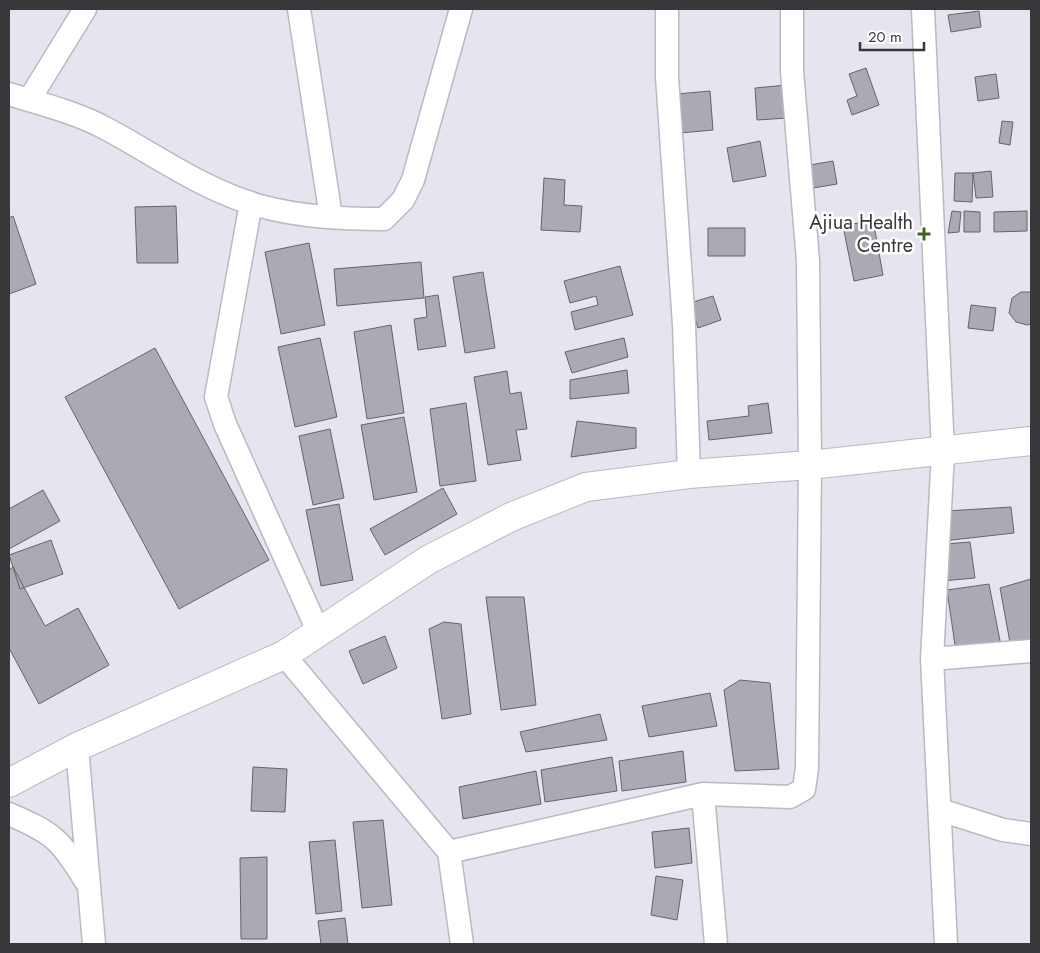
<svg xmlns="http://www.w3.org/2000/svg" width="1040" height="953" viewBox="0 0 1040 953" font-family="Jost,sans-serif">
	<rect width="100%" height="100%" fill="#e4e5ef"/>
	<path fill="#a9aab3" stroke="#64646d" d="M979,11l2,16 -30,5 -3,-17z
		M866,68l13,37 -27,10 -5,-15 10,-4 -8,-22z
		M996,74l3,24 -21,3 -3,-24z
		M787,85l1,33 -31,2 -2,-32z
		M710,91l3,39 -33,3 -3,-39z
		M1002,121l11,1 -3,23 -11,-2z
		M760,141l6,35 -33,6 -6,-34z
		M833,161l4,23 -24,4 -3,-23z
		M991,171l2,26 -17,1 -3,-25z
		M955,173h18l-1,29 -18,-1z
		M544,178l21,2 -1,25 18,1 -2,26 -39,-2z
		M176,206l2,57h-41l-2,-56z
		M952,211l9,1 -2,20 -11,1z
		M964,211l16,1v20h-16z
		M1027,211v20l-33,1v-20z
		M13,216l23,68 -27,10v-76z
		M873,220l10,55 -29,6 -11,-55z
		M708,228h37v28h-37z
		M309,243l16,82 -44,9 -16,-82z
		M421,262l3,36 -87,8 -3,-37z
		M620,266l13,49 -58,15 -4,-18 27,-7 -2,-9 -26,7 -6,-22z
		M483,272l12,76 -30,5 -12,-76z
		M1021,292h10v32l-4,1 -11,-3 -7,-9 3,-15z
		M438,295l8,51 -28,4 -4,-31 13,-2 -2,-20z
		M713,296l8,24 -23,8 -8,-25z
		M971,305l25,3 -3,23 -25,-3z
		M391,325l13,88 -37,6 -13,-87z
		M320,338l17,79 -42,10 -17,-80z
		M624,338l4,19 -56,16 -7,-21z
		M155,348l114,212 -90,49 -114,-212z
		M627,370l2,23 -59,6v-19z
		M507,371l3,23 11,-2 6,37 -11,1 5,30 -33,5 -14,-88z
		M466,403l10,78 -36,5 -10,-77z
		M768,403l4,30 -63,7 -2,-19 42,-5 -1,-10z
		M404,417l13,75 -43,8 -13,-75z
		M577,421l59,7v20l-65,9z
		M330,429l14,69 -31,7 -14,-69z
		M443,488l14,26 -72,41 -15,-26z
		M43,490l17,31 -51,28v-40z
		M339,504l14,76 -32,6 -15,-76z
		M1011,507l3,26 -71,8 -13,-29z
		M51,540l12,34 -43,15 -11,-34z
		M970,542l5,36 -33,3 -8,-36z
		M13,567l32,59 33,-18 31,57 -70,39 -30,-56v-78z
		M1031,579v67l-20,2 -11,-60z
		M989,584l12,62 -45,6 -9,-62z
		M486,597h38l12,108 -35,5z
		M444,622l17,2 10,90 -29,5 -13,-90z
		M385,636l12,32 -34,16 -14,-33z
		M740,680l30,3 9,86 -44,2 -11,-81z
		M710,693l7,33 -68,11 -7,-31z
		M600,714l7,26 -81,12 -6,-20z
		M683,751l3,31 -64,9 -3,-30z
		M612,757l5,34 -72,11 -4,-32z
		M253,767l34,2 -2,43 -34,-1z
		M536,771l5,33 -78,15 -4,-32z
		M383,820l9,85 -30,3 -9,-86z
		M689,828l3,35 -37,5 -3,-36z
		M335,840l7,71 -26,3 -7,-72z
		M267,857v82h-26l-1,-81z
		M656,876l27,4 -6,40 -26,-5z
		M345,918l3,26h-27l-3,-23z"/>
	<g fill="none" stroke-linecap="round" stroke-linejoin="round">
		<g stroke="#b9b9c3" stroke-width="25">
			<path id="street" d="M299,9l32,208
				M667,9v67l17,249 5,149
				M923,9l20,443 -11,207 14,285
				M9,94c32,10 66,18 96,34 51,27 98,62 155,78 41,11 82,13 124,13l19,-19 10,-20 48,-171
				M29,100l56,-91
				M251,203l-35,194 9,27 94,209
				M284,655l165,197 13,92
				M932,659l99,-8
				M77,747l17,197
				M703,794l13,150
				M940,810l63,20 28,4
				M9,814c44,19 51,25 76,66
				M449,852l254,-58 87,3 14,-8 3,-21 3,-303 -2,-204 -16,-190v-62"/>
		</g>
		<g stroke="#b9b9c3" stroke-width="30">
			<path id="secondary" d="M9,783l68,-36 207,-92 144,-95 83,-43 75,-30 103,-13 121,-9 221,-24"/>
		</g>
		<use href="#street" stroke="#fff" stroke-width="22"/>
		<use href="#secondary" stroke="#fff" stroke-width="28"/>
	</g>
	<path fill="#41651d" stroke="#fff" stroke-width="2" d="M921.5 226.5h5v5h5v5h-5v5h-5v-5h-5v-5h5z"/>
	<g text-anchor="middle" stroke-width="5" stroke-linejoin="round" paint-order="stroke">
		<g font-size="20" fill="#38383c" stroke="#fff" text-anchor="end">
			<text x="913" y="229">Ajiua Health<tspan x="913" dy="23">Centre</tspan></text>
		</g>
	</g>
	<rect width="1040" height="953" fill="none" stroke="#38383c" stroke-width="20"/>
	<path d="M860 42v8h64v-8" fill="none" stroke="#38383c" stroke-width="2.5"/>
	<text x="868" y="42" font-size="15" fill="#38383c" stroke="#ffffff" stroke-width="4" paint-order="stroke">20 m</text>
</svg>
